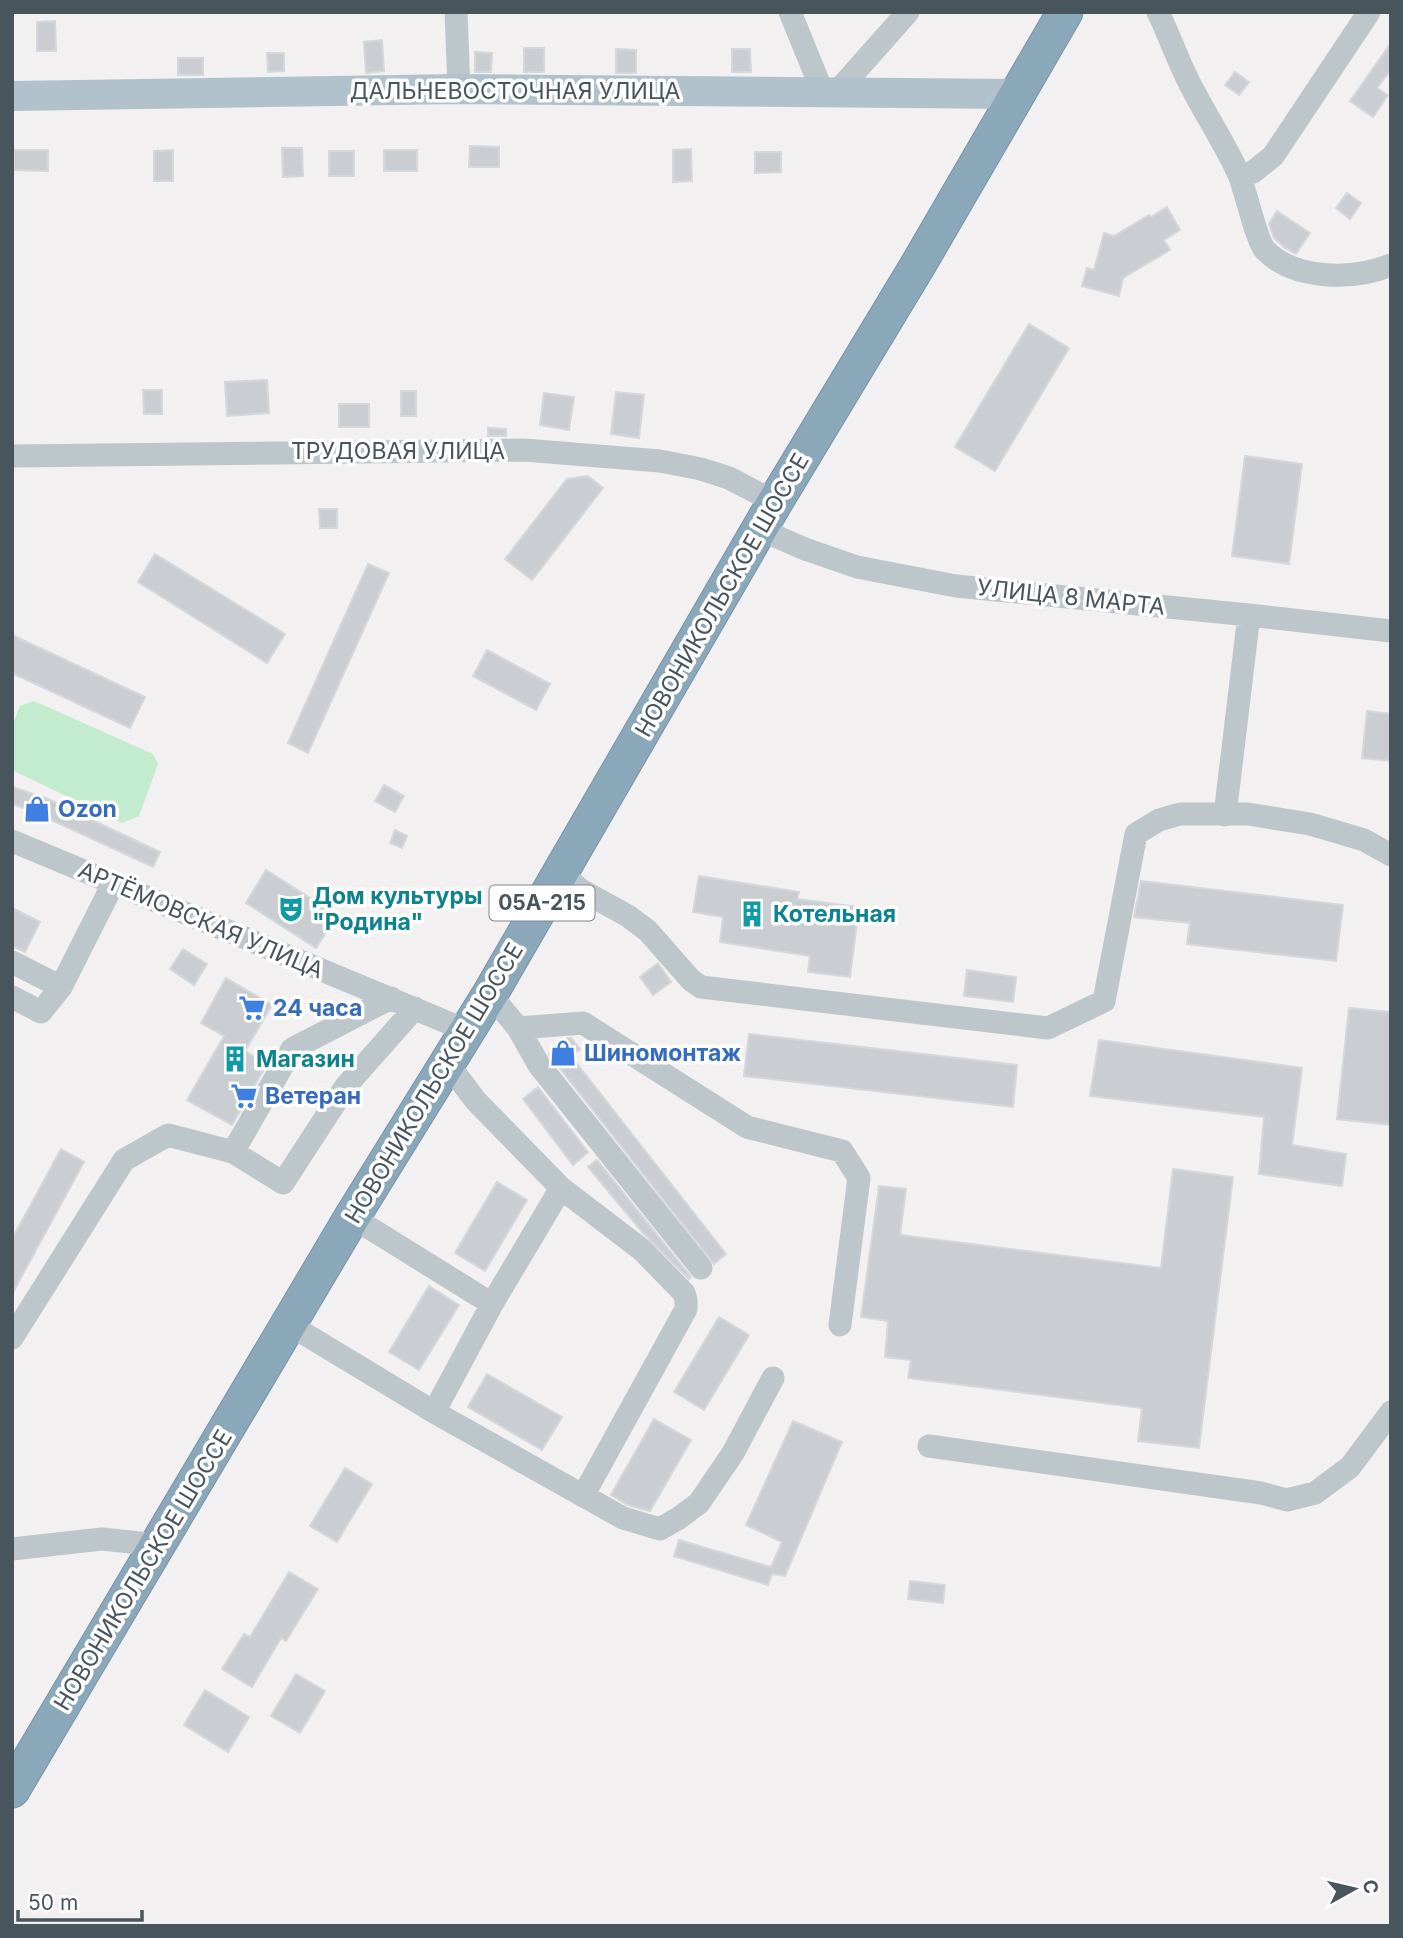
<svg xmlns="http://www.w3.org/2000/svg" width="1403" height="1938" viewBox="0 0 1403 1938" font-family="Inter,sans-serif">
	<rect width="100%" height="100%" fill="#f2f0f0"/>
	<path fill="#c2eccd" d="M34,701l119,53 5,10 -19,52 -17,7 -110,-53v-44l8,-20z"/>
	<path fill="#caced2" stroke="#d4d7db" stroke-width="2" d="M55,21l1,30h-19v-29z
		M382,40l2,31 -18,2 -2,-31z
		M1391,43v27l-14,18 11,7 -15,22 -23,-16z
		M524,48h20v24h-20z
		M616,49l20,1v23h-20z
		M732,49h18l1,23h-19z
		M475,52l17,1 -1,19h-16z
		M267,53h17v18l-16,1z
		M178,58h25v17h-25z
		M1235,72l14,10 -10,13 -14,-10z
		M470,146l29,1v20h-30z
		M282,148h20l1,28 -20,1z
		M691,149l1,32 -19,1v-32z
		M14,150h34v21l-34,-1z
		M173,150v31h-19v-30z
		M384,150h33v21h-33z
		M329,151h25v25h-25z
		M755,152h26v20l-26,1z
		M1347,193l14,10 -11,16 -14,-11z
		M1167,207l13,23 -16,10 6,10 -47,28 -4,18 -37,-10 5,-18 7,2 10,-37 10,3 35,-21 2,2z
		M1277,211l33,22 -14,21 -11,-6 -11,-10 -5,-14z
		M1029,324l40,24 -74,123 -40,-24z
		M267,380l2,33 -42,3 -2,-34z
		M143,390h19v24h-18z
		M401,391h15v25h-15z
		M616,392l28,3 -5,43 -28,-4z
		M544,393l30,4 -5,33 -29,-5z
		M339,404h30v23h-30z
		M488,428l18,1v7h-18z
		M1245,456l57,8 -13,100 -57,-8z
		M588,476l15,12 -71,92 -27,-21 62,-80z
		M319,509h18v19h-17z
		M155,554l130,80 -18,29 -129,-81z
		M368,564l21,9 -81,180 -20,-10z
		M12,635l133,62 -15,31 -118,-55z
		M487,650l63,34 -14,26 -63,-34z
		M1367,711l24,3v47l-29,-3z
		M384,785l20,11 -9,16 -20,-11z
		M12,787l36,12 112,53 -7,15 -121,-56 -20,-7z
		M395,830l12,6 -5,12 -12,-5z
		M266,870l71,45 -21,33 -70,-45z
		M699,876l100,16 -2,7 62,8 -9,70 -42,-5 2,-16 -90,-14 3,-25 -30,-5z
		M1141,881l202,24 -7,56 -149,-17 3,-21 -56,-6z
		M12,908l28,14 -15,30 -13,-6z
		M183,949l24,15 -13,21 -24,-16z
		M658,963l13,19 -18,13 -13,-18z
		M967,970l49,7 -3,25 -49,-6z
		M226,978l46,27 -27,46 22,13 -35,61 -45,-25 37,-64 -23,-13z
		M1349,1008l42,4v113l-54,-6z
		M749,1034l268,31 -4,42 -269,-31z
		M568,1038h3l9,11 -9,7 155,198 -12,10 -163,-207 -2,-3z
		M1099,1040l203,28 -10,77 54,9 -4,32 -83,-12 5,-57 -174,-21z
		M538,1087l50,65 -15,13 -50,-66z
		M61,1149l23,13 -72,132v-55z
		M597,1160l94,117 -2,2 -46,-46 -55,-66z
		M1173,1169l60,8 -34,271 -61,-7 4,-33 -234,-30 3,-18 -26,-3 3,-36 -27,-4 18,-131 27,3 -6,46 261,33z
		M497,1182l30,18 -42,71 -30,-18z
		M429,1286l30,19 -40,65 -30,-18z
		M719,1317l30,18 -45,75 -30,-18z
		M487,1374l75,43 -20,33 -74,-43z
		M654,1419l37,21 -41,71 -22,-6 -17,-10z
		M793,1421l49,21 -57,134 -13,-2 -4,11 -94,-29 5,-16 92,27 11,-25 -36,-17z
		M345,1468l27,16 -35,58 -27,-16z
		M289,1572l29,17 -32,52 -5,-3 -29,49 -30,-18 22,-35 6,3z
		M910,1581l35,4 -2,18 -35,-4z
		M296,1674l29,17 -25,42 -29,-17z
		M205,1690l44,27 -21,35 -44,-27z"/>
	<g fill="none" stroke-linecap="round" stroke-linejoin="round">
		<g stroke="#7793a6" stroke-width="37">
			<path id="highway" d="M12,1790l340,-573 138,-223 285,-492 143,-237 147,-253"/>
		</g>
		<path stroke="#bdc6cb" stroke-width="23" d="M456,12l3,77
			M790,12l33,81
			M1158,12c10,21 18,43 28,64 16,34 38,65 53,99 7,16 17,65 26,75 30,31 89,30 126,15
			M836,93l72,-81
			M1240,176l13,-4 20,-16 96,-144
			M12,456l512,-6 136,11 41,8 28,9 46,24
			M759,529l46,20 52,18 99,19 293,29 142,16
			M1225,815l24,-200
			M12,841l456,190
			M560,873l21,17 47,26 20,15 43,49 10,7 347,41 56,-27 32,-167 23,-14 21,-6h68l62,10 54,16 27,15
			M12,962l49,25 52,-103
			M490,994l28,34 65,-5 164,104 95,24 17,27 -19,147
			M12,997l29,15 20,-25
			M518,1028l21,37 162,203
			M448,1064l28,37 85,87 81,62 42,43 2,7v9l-103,187
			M233,1152l50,31 63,-97 69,-78
			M352,1217l140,87
			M290,1325l144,87 189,106 37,11 19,-11 20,-15 34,-50 40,-75
			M12,1338l112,-178 44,-25 65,17 59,-103 99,-51
			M434,1412l58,-108 69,-116
			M929,1446l332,47 26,7 28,-7 35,-26 41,-55
			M12,1549l90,-10 56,6"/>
		<path stroke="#b2c2cc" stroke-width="30" d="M12,96l447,-7 559,5"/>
		<use href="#highway" stroke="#8ba8ba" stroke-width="35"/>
	</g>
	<defs>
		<g id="shop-bare" transform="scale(2.1)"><path d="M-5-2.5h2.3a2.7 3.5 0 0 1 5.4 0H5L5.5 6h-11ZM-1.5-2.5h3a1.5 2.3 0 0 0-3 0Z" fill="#3f7fe0" stroke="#fff" stroke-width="2.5" paint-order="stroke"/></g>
		<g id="theatre-bare" transform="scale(2.1)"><path d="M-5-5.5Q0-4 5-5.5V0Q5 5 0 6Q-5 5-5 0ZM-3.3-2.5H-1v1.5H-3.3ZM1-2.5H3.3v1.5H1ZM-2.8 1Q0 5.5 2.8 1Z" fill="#0f9aa8" stroke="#fff" stroke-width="2.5" paint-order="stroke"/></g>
		<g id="building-bare" transform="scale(2.1)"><path d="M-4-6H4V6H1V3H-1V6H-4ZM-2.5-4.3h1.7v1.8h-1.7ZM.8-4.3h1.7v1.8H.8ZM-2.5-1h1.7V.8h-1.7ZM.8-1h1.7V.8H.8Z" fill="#0f9aa8" stroke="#fff" stroke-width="2.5" paint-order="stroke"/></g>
		<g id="supermarket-bare" transform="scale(2.1)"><path d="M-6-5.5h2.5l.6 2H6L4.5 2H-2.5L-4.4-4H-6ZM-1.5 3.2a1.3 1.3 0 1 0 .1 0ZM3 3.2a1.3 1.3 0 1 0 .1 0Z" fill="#3f7fe0" stroke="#fff" stroke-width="2.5" paint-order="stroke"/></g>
	</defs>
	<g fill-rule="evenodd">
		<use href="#shop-bare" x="37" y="809"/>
		<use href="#theatre-bare" x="291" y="909"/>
		<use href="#building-bare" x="752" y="914"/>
		<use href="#supermarket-bare" x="252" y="1008"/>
		<use href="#shop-bare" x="563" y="1053"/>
		<use href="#building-bare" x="235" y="1059"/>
		<use href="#supermarket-bare" x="244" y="1096"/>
	</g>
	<g text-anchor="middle" stroke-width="7" stroke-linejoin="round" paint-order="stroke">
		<rect fill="#fff" stroke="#80888d" stroke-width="2" x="489.5" y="885.5" width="105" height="35" rx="5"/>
		<g font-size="21" font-weight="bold" fill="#49555c">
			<text x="542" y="910">05А-215</text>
		</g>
		<g font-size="23" fill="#49555c" stroke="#fff">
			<text x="515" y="99">ДАЛЬНЕВОСТОЧНАЯ УЛИЦА</text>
			<text x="398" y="459">ТРУДОВАЯ УЛИЦА</text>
			<text transform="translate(722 595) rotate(-60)" y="8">НОВОНИКОЛЬСКОЕ ШОССЕ</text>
			<text transform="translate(1071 597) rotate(6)" y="8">УЛИЦА 8 МАРТА</text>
			<text transform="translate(201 920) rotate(23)" y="8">АРТЁМОВСКАЯ УЛИЦА</text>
			<text transform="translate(434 1083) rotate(-59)" y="8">НОВОНИКОЛЬСКОЕ ШОССЕ</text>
			<text transform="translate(143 1570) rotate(-59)" y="8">НОВОНИКОЛЬСКОЕ ШОССЕ</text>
		</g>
		<g font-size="23" font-weight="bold" fill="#366cbe" stroke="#fff" text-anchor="start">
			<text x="58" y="817">Ozon</text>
			<text x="273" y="1016">24 часа</text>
			<text x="584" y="1061">Шиномонтаж</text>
			<text x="265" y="1104">Ветеран</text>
		</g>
		<g font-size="23" font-weight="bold" fill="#0d838f" stroke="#fff" text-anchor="start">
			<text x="312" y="904">Дом культуры<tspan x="312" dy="26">"Родина"</tspan></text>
			<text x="773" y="922">Котельная</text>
			<text x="256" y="1067">Магазин</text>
		</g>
	</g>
	<rect width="1403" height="1938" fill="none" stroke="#49555c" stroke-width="28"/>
	<g transform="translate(1354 1889) rotate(82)" stroke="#ffffff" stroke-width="5" paint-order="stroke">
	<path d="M0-5L12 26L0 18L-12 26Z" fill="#49555c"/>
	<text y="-10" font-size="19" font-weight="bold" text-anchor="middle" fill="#49555c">С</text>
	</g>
	<path d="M18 1910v10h124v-10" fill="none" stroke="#49555c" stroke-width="3.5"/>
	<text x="28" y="1910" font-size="21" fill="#49555c" stroke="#ffffff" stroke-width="5" paint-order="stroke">50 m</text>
</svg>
